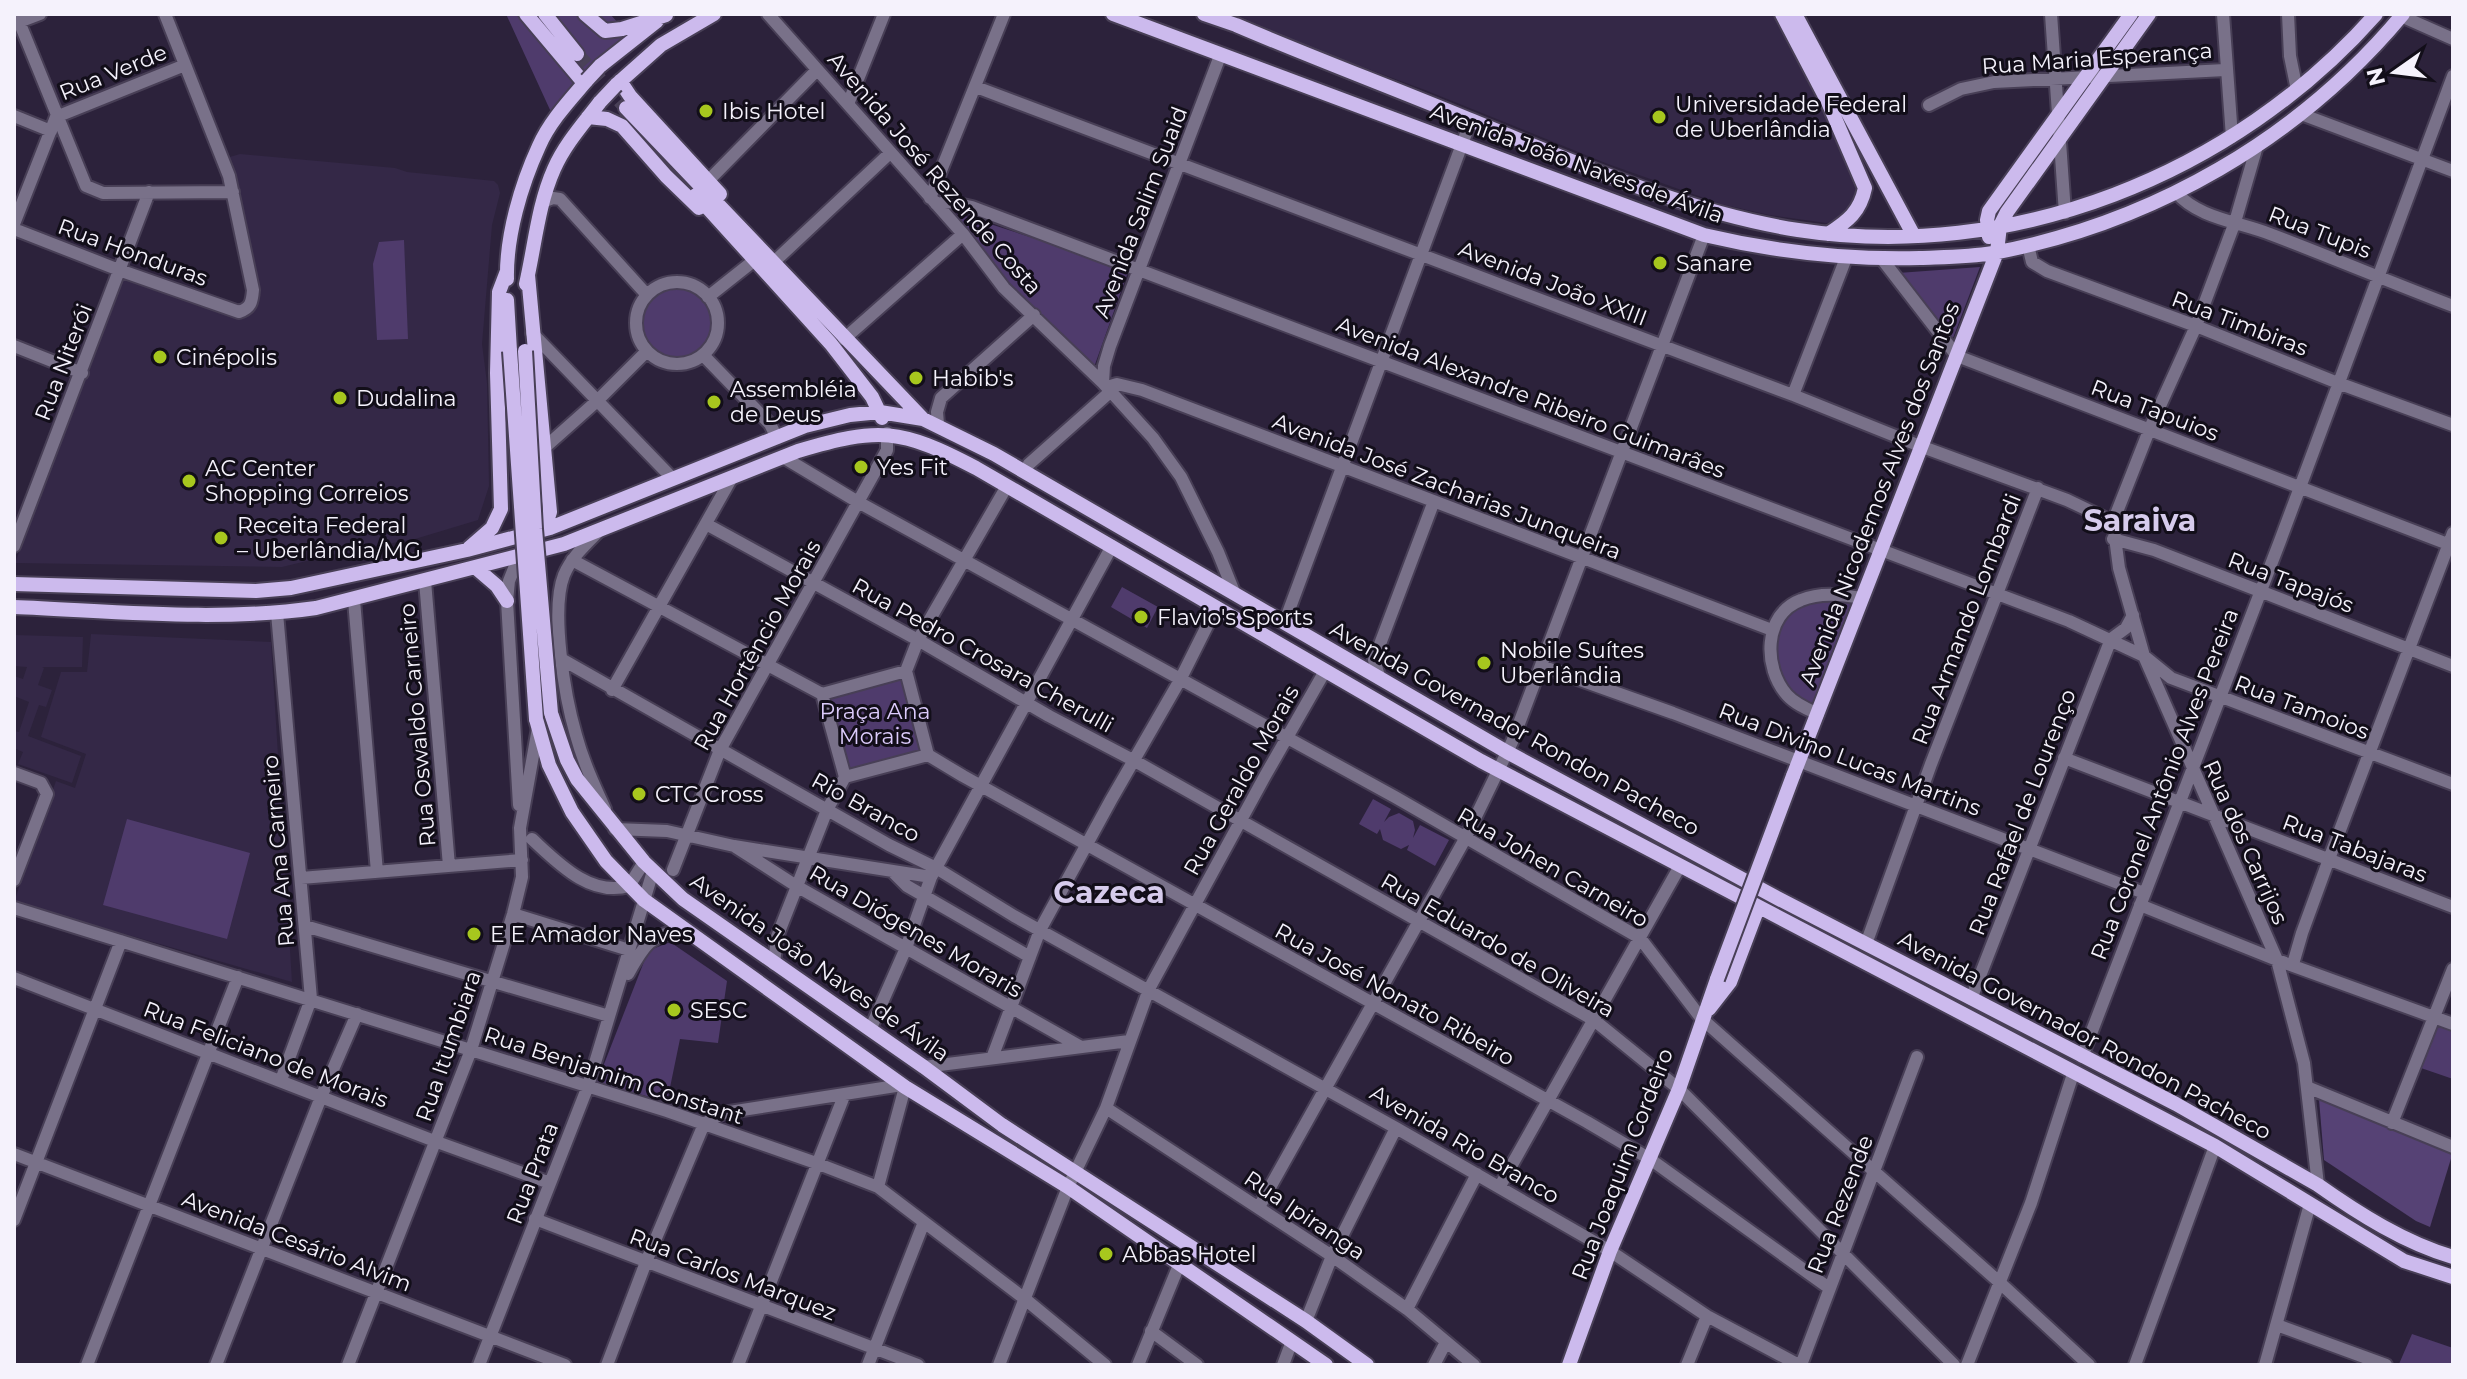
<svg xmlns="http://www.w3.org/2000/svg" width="2467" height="1379" viewBox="0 0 2467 1379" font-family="Montserrat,sans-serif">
	<rect width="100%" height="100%" fill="#2c223b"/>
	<path fill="#342847" d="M1218,14h556l83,165 2,14 -9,19 -15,10 -9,1 -57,-8 -48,-11 -113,-40 -183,-74z
		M240,154l155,14 12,4 87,9 4,4 2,8 -8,32 -10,119 5,39 2,103 -11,34 -63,19 -63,11 -70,17 -267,-4 108,-291 116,40 12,-9 -28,-144z
		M91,634l180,8 21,340 -278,-80 42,-121 19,7 11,-34 -45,-17 20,-65h26z
		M14,635l69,2 -1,30h-40l2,1 -6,17 14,5 -6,17 -7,-2 -11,31 53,20 -9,27 -54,-19 5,-12 -7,-3 -2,4v-22l5,1 10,-30 -15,-6v-20l9,3 4,-12 -13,-1z"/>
	<path fill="#4f3b6c" d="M506,14h104l20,22 -79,76z
		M956,213l173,56 -36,101 -86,-86z
		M404,240l4,99 -31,1 -4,-76 6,-22z
		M1980,267l-27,71 -55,-65z
		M639 324a36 36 0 1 1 72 0a36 36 0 1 1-72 0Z
		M1122,587l36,20 -11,21 -36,-21z
		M1828,596l27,5 -40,104 -27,-11 -12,-27 -3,-34 25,-30z
		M902,676l22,74 -76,22 -21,-75z
		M1373,799l18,10 -7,13 5,-5 10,-4 14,8 2,9 -2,8 7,-13 29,15 -14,26 -28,-16 2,-5 -8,4 -18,-9 -3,-11 -3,5 -18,-10z
		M127,819l123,34 -23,86 -124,-34z
		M668,943l5,1 54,37 -9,62 -38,-4 -13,63 -70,-20 50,-128 3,-4z
		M2437,1024l16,6v49l-32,-11z
		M2412,1334l41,14v17l-54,-1z"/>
	<path fill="#564275" d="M2319,1099l134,53 -23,75 -14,-6 -92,-61z"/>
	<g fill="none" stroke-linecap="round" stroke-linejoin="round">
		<path stroke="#4a4158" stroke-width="14" stroke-dasharray="14 7" stroke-linecap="butt" d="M577,54l49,54"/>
		<g stroke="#483f56" stroke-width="16">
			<path id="minor" d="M16,14l70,172 17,7 130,-1
				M768,14l195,220 41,54 99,95 50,55 28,39 37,75 16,40
				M2051,14l14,199
				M2223,14l9,123
				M2288,14l2,42 7,34
				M2401,16l52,23
				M19,22l21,-8
				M976,87l817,308 127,51 147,54 46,22
				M848,104l36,-90
				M1929,105l32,-16 33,-7 231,-12
				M2301,114l152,57
				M14,116l37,15
				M56,117l129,-52
				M2257,146l-22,76 -39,104 -46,102 -37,94 6,46 25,88 133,304 27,103 14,122
				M709,180l108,-110
				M2176,192c21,26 64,30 94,42 61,23 122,49 183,72
				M930,198l74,-184
				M542,202l11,-4 7,1 87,96
				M936,204l13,-2 23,5 1097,414 75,35 27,22 282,106
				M14,224l42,-107
				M14,229l105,41 120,42c12,-4 13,-10 14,-22l-24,-114 -64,-162
				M2028,245l4,17 15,9 149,55 142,57 115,42
				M1882,259l75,97 496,190
				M775,261l115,-108
				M636 323a41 41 0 1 1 82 0a41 41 0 1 1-82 0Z
				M708,297l48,-38
				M532,333l141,146
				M844,339l119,-105
				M14,346l68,27
				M704,356l66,68 7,14
				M1103,383l1,-17 6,-20 110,-290
				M1107,387l10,-3 25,6 630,240
				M1793,395l53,-137
				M938,424l-1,-12 4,-14 93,-83
				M543,449l54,-48 50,-50
				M783,457l75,45 537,295 245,141 61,80 297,263 91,84
				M1024,472l5,-8 81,-72
				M706,524l212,116 131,76 84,44 461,260 85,69 275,276
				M598,532c-13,13 -27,26 -34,43 -14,35 1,123 12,160 7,26 18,50 29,74
				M2113,539l41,11 299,116
				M14,546l135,-354
				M572,560l250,134
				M425,581l24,285
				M354,600l23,272
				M277,613l34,386 -30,81
				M1285,621l186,-501
				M2111,639l15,-11 7,-13
				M563,660l326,185 47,23 78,48 382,212 214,123 97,65 92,49
				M1541,666l132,47 471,180
				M906,671l22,84 -83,22 -23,-83z
				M906,671l12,-31 89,-154
				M1380,679l-6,-19 60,-159
				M612,690l119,-211
				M1818,714c-11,-5 -23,-10 -31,-19 -24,-27 -24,-81 14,-95 20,-8 41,-5 61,-2
				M928,755l35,21 624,346 63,37 179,129
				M2064,758l389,149
				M14,773l27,10 6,11 -33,86
				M519,805l-12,-204 2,-20 10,-25
				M615,829l52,2 67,15 197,31
				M532,839c26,24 58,58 97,47l15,-24
				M734,846l64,41 283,160
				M673,870l47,-120 167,-300v-17
				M893,872l14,14 123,71
				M301,878l221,-18
				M2140,905l137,55 176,64
				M14,908l653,203 149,52 62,24 147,112 80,66
				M513,914l116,36
				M305,926l304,90
				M1866,944l65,-180 107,-276
				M774,964l3,-27 50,-127 18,-33
				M2293,964l9,-31 27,-74 124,-326
				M628,974c16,-28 21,-39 54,-44
				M14,978l423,164 113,41
				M1971,999l140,-360
				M870,1030l36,-82 25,-71 181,-331
				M2082,1057l198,-516 173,-465
				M992,1058l48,-128 71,-130 69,-120 36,-72
				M924,1067l205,-26
				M2307,1087l146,60
				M1106,1108l226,148 75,53 67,56
				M2392,1123l61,-154
				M14,1154l551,211
				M1500,1186l180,-320
				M878,1187l27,-100
				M1259,1207l206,-368 47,-97 192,-507
				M535,1219l383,146
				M14,1220l107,-279
				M1407,1309l70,-135
				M1306,1321l26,-65 64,-128
				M2277,1325l109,40
				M1151,1331l46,34
				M87,1365l151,-388
				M216,1365l105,-268 36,-83
				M348,1365l123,-315 42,-136 9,-37 -2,-49 18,-100
				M479,1365l109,-279 65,-215
				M607,1365l39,-103 58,-138 19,-11 179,-28
				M738,1365l106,-269
				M868,1365l56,-143
				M999,1365l69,-178 38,-79 43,-119 116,-213 60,-105
				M1138,1365l41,-100
				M1283,1365l9,-24
				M1434,1365l12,-23
				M1687,1365l20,-49
				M1801,1365l116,-308
				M1967,1365l64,-162 42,-129
				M2135,1365l80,-219
				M2265,1365l45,-161"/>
		</g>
		<g stroke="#483f56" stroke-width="18">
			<path id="major" d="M526,14l58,69
				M545,14l32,40
				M585,14l20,17 17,-2 44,-14
				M1113,14l591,221c72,17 142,25 216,23 24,-1 49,-1 73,-5 160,-30 306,-114 410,-239
				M1204,14l32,11c77,33 155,62 232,94 107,43 215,93 330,111 214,33 436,-55 578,-216
				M1782,14l46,88 37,86c-5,24 -17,33 -37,46
				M1795,14l119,222
				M600,66l57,-45
				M620,81l10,15 90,98
				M616,85l45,-40 53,-31
				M626,108l297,311
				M588,117l19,2 15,7 44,50 33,32
				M696,195l135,149 41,53 10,21
				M1989,237l-2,-17 2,-9 142,-197
				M528,275l22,237 -2,6 -10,12
				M507,279c-1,-43 14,-94 32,-133 11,-25 31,-46 48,-66
				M526,284c9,-39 12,-79 28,-115 11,-25 30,-46 46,-67
				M507,300l3,51
				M469,548l23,-20 9,-19 -4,-136 2,-81 8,-21
				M476,568l21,18 10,15
				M14,584l242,7 35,-3 176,-38 83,-22 255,-102 45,-11 30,-3 43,7 71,35 513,298 272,147 397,205 142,81c41,29 87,58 135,72
				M14,607c100,4 203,15 302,1l248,-64 234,-93c81,-24 102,-23 178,17l505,293 734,385 189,115 49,16
				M551,713l16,47 10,19 67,83 39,37 241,168 78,58 304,196 61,44
				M536,719l13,46 23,47 34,49 38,39 261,187 163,100 258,178
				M1793,776l204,-524 3,-26 7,-14 142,-198
				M1709,1009l21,-27 28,-74
				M1569,1365l41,-114 69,-162 38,-110"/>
		</g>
		<use href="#minor" stroke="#797189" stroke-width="12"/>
		<use href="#major" stroke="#ccbaed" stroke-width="14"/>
		<g stroke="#483f56" stroke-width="18" stroke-linecap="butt">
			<path id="major-bridge" d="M587,80l13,-14
				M600,102l16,-17
				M510,351l26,368
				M525,351l10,178 16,184
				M1717,979l76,-203"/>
		</g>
		<use href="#major-bridge" stroke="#ccbaed" stroke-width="14"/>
	</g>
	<g fill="#a7c71e" stroke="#120e19" stroke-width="3">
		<circle cx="706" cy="111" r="8"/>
		<circle cx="1659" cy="117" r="8"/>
		<circle cx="1660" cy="263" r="8"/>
		<circle cx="160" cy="357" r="8"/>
		<circle cx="916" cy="378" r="8"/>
		<circle cx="340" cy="398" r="8"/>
		<circle cx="714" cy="402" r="8"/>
		<circle cx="861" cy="467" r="8"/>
		<circle cx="189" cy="481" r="8"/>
		<circle cx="221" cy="538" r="8"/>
		<circle cx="1141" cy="617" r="8"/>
		<circle cx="1484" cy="663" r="8"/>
		<circle cx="639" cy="794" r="8"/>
		<circle cx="474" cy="934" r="8"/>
		<circle cx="674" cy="1010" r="8"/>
		<circle cx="1106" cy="1254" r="8"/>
	</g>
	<g text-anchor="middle" stroke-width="6" stroke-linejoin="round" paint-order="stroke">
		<g font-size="22" fill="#f5f2fc" stroke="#120e19">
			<text transform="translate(2097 58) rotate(-4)" y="8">Rua Maria Esperança</text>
			<text transform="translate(113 72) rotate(-22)" y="8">Rua Verde</text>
			<text transform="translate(1577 163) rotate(20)" y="8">Avenida João Naves de Ávila</text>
			<text transform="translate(935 173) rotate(49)" y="8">Avenida José Rezende Costa</text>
			<text transform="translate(1140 212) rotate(-69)" y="8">Avenida Salim Suaid</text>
			<text transform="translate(2320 232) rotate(21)" y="8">Rua Tupis</text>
			<text transform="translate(133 252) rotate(20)" y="8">Rua Honduras</text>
			<text transform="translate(1553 283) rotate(21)" y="8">Avenida João XXIII</text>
			<text transform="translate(2240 323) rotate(21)" y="8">Rua Timbiras</text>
			<text transform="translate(63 362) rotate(-69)" y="8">Rua Niterói</text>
			<text transform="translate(1531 397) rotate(21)" y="8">Avenida Alexandre Ribeiro Guimarães</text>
			<text transform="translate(2155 410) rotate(21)" y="8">Rua Tapuios</text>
			<text transform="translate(1447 486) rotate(21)" y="8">Avenida José Zacharias Junqueira</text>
			<text transform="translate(1879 494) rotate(-69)" y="8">Avenida Nicodemos Alves dos Santos</text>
			<text transform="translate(2291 582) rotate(21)" y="8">Rua Tapajós</text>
			<text transform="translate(1966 619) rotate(-69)" y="8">Rua Armando Lombardi</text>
			<text transform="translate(757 645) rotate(-61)" y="8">Rua Hortêncio Morais</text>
			<text transform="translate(983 655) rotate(29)" y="8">Rua Pedro Crosara Cherulli</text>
			<text transform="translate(2302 707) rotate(21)" y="8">Rua Tamoios</text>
			<text transform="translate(417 725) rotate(-95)" y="8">Rua Oswaldo Carneiro</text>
			<text transform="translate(1515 728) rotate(29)" y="8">Avenida Governador Rondon Pacheco</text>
			<text transform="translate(1850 759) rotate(21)" y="8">Rua Divino Lucas Martins</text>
			<text transform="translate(1241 780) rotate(-61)" y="8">Rua Geraldo Morais</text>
			<text transform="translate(2164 784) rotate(-69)" y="8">Rua Coronel Antônio Alves Pereira</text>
			<text transform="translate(866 807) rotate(29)" y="8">Rio Branco</text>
			<text transform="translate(2022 812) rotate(-69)" y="8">Rua Rafael de Lourenço</text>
			<text transform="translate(2246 842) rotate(66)" y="8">Rua dos Carrijos</text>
			<text transform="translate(2355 848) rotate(21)" y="8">Rua Tabajaras</text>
			<text transform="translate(278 851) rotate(-95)" y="8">Rua Ana Carneiro</text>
			<text transform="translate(1553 867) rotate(30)" y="8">Rua Johen Carneiro</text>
			<text transform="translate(916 931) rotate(30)" y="8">Rua Diógenes Moraris</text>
			<text transform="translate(1498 945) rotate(30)" y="8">Rua Eduardo de Oliveira</text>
			<text transform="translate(820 967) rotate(35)" y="8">Avenida João Naves de Ávila</text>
			<text transform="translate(1395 994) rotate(29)" y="8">Rua José Nonato Ribeiro</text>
			<text transform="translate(2085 1035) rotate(28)" y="8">Avenida Governador Rondon Pacheco</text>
			<text transform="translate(448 1046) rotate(-71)" y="8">Rua Itumbiara</text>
			<text transform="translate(266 1054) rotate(21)" y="8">Rua Feliciano de Morais</text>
			<text transform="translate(614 1075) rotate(18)" y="8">Rua Benjamim Constant</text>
			<text transform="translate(1465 1144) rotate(30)" y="8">Avenida Rio Branco</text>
			<text transform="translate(1622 1164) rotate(-69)" y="8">Rua Joaquim Cordeiro</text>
			<text transform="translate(532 1173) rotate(-69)" y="8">Rua Prata</text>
			<text transform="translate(1840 1204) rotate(-69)" y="8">Rua Rezende</text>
			<text transform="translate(1305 1215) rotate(34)" y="8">Rua Ipiranga</text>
			<text transform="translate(297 1241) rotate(21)" y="8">Avenida Cesário Alvim</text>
			<text transform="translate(733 1274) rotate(21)" y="8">Rua Carlos Marquez</text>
		</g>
		<g font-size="22" fill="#f5f2fc" stroke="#120e19" text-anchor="start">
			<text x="1675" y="112">Universidade Federal<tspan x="1675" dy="25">de Uberlândia</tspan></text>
			<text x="722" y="119">Ibis Hotel</text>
			<text x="1676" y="271">Sanare</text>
			<text x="176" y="365">Cinépolis</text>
			<text x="932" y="386">Habib's</text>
			<text x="730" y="397">Assembléia<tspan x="730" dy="25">de Deus</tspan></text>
			<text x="356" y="406">Dudalina</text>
			<text x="877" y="475">Yes Fit</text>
			<text x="205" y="476">AC Center<tspan x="205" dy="25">Shopping Correios</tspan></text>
			<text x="237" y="533">Receita Federal<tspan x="237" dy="25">– Uberlândia/MG</tspan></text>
			<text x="1157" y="625">Flavio's Sports</text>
			<text x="1500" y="658">Nobile Suítes<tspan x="1500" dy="25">Uberlândia</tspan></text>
			<text x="655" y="802">CTC Cross</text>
			<text x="490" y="942">E E Amador Naves</text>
			<text x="690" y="1018">SESC</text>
			<text x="1122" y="1262">Abbas Hotel</text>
		</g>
		<g font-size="22" fill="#dccbfc" stroke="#120e19">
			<text x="875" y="719">Praça Ana<tspan x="875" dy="25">Morais</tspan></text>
		</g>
		<g font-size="30" font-weight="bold" fill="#d6cbec" stroke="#120e19">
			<text x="2140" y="531">Saraiva</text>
			<text x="1109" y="903">Cazeca</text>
		</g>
	</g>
	<rect width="2467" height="1379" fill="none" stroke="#f5f2fc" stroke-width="32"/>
	<g transform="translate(2395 72) rotate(256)" stroke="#120e19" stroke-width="6" paint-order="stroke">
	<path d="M0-6L14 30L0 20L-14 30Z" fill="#f5f2fc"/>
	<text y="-12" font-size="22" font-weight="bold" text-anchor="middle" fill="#f5f2fc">N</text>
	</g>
</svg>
